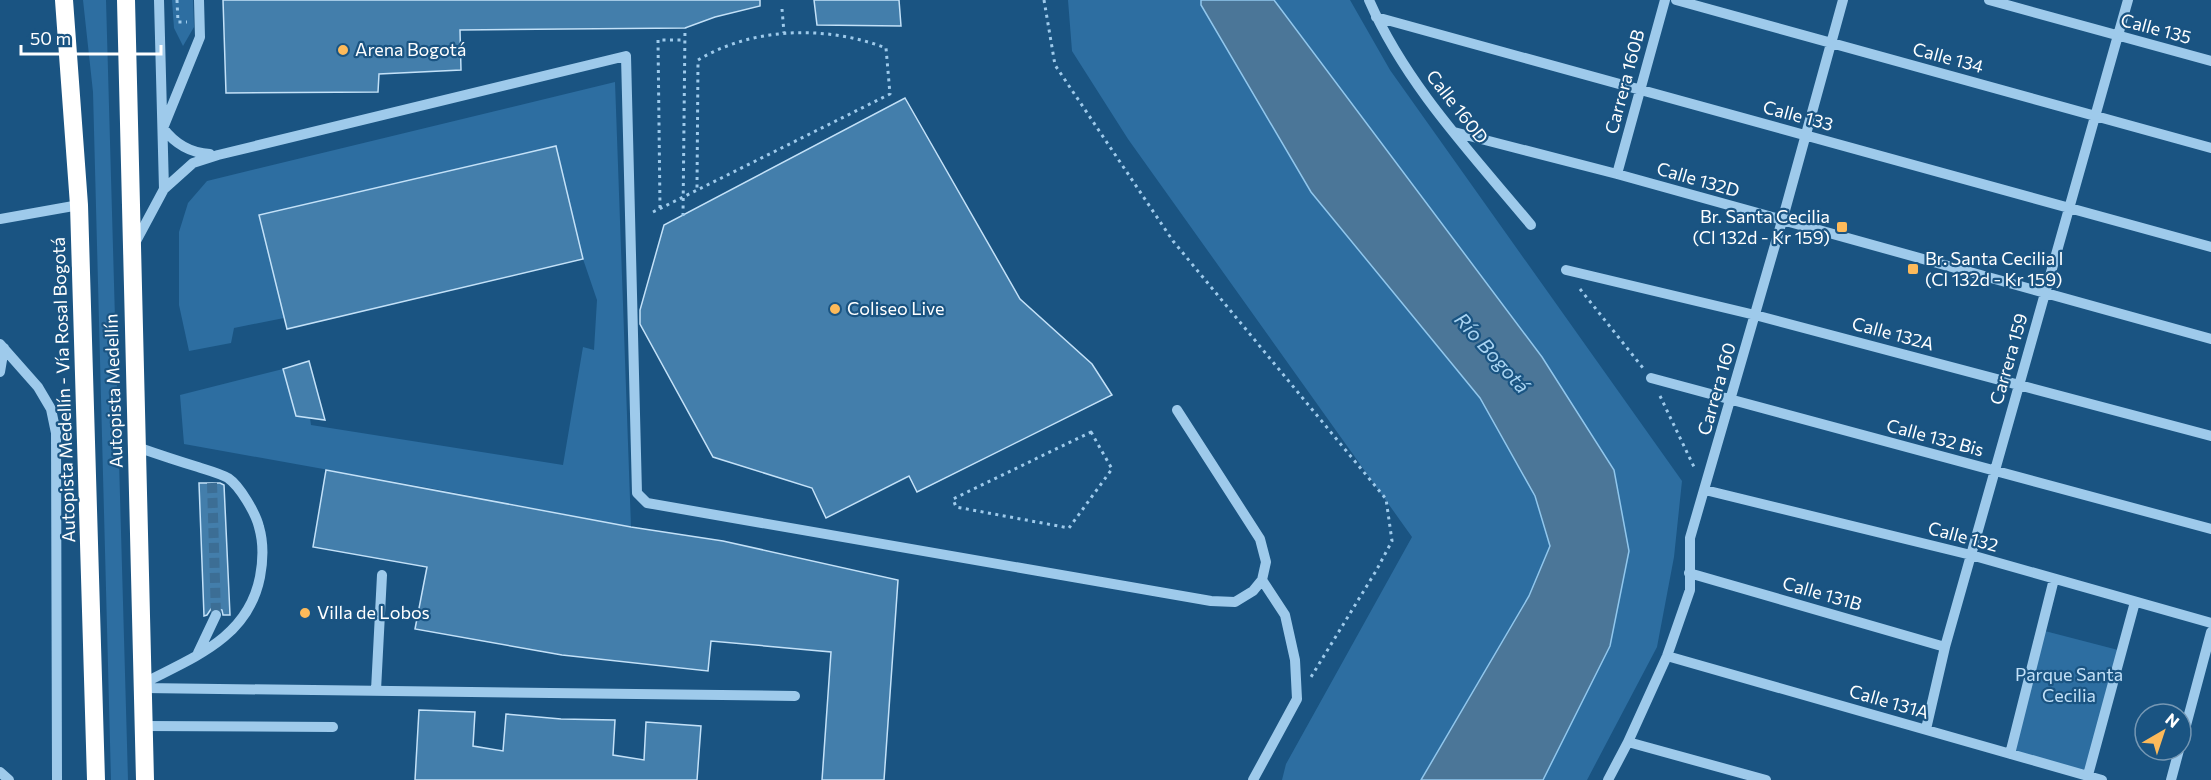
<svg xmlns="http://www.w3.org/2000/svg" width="2211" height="780" viewBox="0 0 2211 780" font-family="Commissioner,sans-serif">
	<rect width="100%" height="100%" fill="#1a5482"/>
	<path fill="#2d6ea1" d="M83,0h23l22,780h-17l-18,-688z
		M172,0h21l1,27 -11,19 -9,-18z
		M1068,0h133v5l110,187 169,206 55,98 15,50 -21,50 -108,184h-139l4,-16 126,-227 -284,-398 -56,-88z
		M1274,0h76l40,70 292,411 -8,76 -17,90 -70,133h-44l67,-134 -68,-289z
		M615,82l16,445 -191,-37 -256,-46 -4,-49 103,-26 13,47 14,2 1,7 252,40 20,-118 11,3 3,-50 -14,-41 -27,-113 -290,68 18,104 -50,10 -3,15 -42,8 -10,-46v-73l9,-29 19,-22z
		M2041,630l81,21 -34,124 -78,-21z"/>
	<path fill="#4b7698" stroke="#91c7ed" stroke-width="1.5" d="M1201,0h73l268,357 72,113 15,81 -19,95 -67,134h-122l108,-184 21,-50 -15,-50 -55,-98 -169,-206 -110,-187z"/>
	<path fill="#437eab" stroke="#c3e1f8" stroke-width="1.5" d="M223,0h537v6l-45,11 -30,11 -225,2 1,40 -82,4 -1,18 -152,1z
		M814,0h85l2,26 -84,-1z
		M905,98l115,201 72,65 20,31 -195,97 -8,-16 -83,42 -14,-30 -99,-31 -73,-133v-14l24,-85z
		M556,146l27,113 -296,70 -28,-114z
		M309,361l16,59 -29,-4 -13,-47z
		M326,470l305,57 92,14 175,39 -14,200h-62l9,-128 -120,-11 -3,30 -146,-16 -147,-26 12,-62 -114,-20z
		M199,483h21l4,2 6,130h-7l-1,-5 -6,-2 -5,1 -4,6 -3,1z
		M419,710l56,2 -2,34 30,5 3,-37 55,5 54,1 -2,35 31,5 2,-38 55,4 -4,54h-282z"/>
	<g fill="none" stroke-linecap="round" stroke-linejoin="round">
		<path stroke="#3c6e95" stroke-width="10" stroke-dasharray="10 5" stroke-linecap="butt" d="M212,483l4,132"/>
		<path stroke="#9ecaeb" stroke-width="3" stroke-dasharray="3 4.5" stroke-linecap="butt" d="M177,0l1,22h9
			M1044,0l11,65 118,176 213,258 6,42 -16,30 -65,106
			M782,9l2,24
			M660,208l-2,-168h27
			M653,212l237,-118 -4,-46c-60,-23 -133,-21 -188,12l-1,129
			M683,216l2,-188
			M1580,289l63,79
			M1660,396l35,73
			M1091,432l21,37 -43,59 -113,-21 -3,-8z"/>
		<path stroke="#9ecaeb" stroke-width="10" d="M199,0l1,37 -37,91c12,16 27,25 47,26
			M1369,0c37,85 104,155 162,225
			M1676,0l535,148
			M1989,0l222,61
			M1376,17l835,230
			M1454,132l163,42 594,165
			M1617,174l48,-174
			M164,189l29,-26 25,-8 408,-99 11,437 10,10 564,98 24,1 18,-11 9,-11 4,-18 -6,-23 -83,-129
			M0,219l79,-14
			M134,245l30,-56 -5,-189
			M1566,270l189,45 456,121
			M0,344l38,43 13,22 5,24 1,347
			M0,372l4,-24
			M1651,378l560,151
			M137,447c20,7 41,14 61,20 9,3 21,6 30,11 12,8 28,36 31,49 5,17 4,34 1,50 -12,61 -66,80 -116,106
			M1705,490l266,65 240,68
			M1689,573l256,74
			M198,653l18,-38
			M1667,656l435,124
			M144,688l651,8
			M376,690l6,-115
			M144,726l189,1
			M1926,729l19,-82 183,-647
			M1628,742l138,38
			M2181,744l30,-112
			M2010,754l44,-175
			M0,772l9,8
			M2088,775l47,-173
			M1253,780l44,-81 -2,-39 -10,-45 -23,-35
			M1608,780l20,-38 39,-86 23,-66v-52l94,-324 59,-214
			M2171,780l8,-30"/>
		<path stroke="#fff" stroke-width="18" d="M64,0l15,205 17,575
			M126,0c5,260 14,520 19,780"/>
	</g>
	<g fill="#fdba5a" stroke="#1a5482" stroke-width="2">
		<circle cx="343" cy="50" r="6"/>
		<rect x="1836" y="221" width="12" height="12" rx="3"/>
		<rect x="1907" y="263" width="12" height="12" rx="3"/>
		<circle cx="835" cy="309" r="6"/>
		<circle cx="305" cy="613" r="6"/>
	</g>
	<g text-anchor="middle" stroke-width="4.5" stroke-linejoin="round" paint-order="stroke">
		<g font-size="18" fill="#fff" stroke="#1a5482">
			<text transform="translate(2156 29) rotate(15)" y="6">Calle 135</text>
			<text transform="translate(1948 58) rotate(15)" y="6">Calle 134</text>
			<text transform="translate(1625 82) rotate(-75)" y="6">Carrera 160B</text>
			<text transform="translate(1457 107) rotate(52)" y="6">Calle 160D</text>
			<text transform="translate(1798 116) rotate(15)" y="6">Calle 133</text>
			<text transform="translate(1698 180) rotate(16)" y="6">Calle 132D</text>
			<text transform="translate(1893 334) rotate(15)" y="6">Calle 132A</text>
			<text transform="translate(2009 359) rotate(-74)" y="6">Carrera 159</text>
			<text transform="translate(1717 389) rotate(-74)" y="6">Carrera 160</text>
			<text transform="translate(64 390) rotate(-92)" y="6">Autopista Medellín - Vía Rosal Bogotá</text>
			<text transform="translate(114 391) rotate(-92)" y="6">Autopista Medellín</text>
			<text transform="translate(1935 438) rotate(15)" y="6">Calle 132 Bis</text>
			<text transform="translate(1963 537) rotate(15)" y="6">Calle 132</text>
			<text transform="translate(1822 594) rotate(16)" y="6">Calle 131B</text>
			<text transform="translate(1889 702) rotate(16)" y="6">Calle 131A</text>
		</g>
		<g font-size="18" fill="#fff" stroke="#1a5482" text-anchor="start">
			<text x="355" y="56">Arena Bogotá</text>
			<text x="1830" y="223" text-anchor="end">Br. Santa Cecilia<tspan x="1830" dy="21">(Cl 132d - Kr 159)</tspan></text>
			<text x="1925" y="265">Br. Santa Cecilia I<tspan x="1925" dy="21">(Cl 132d - Kr 159)</tspan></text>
			<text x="847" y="315">Coliseo Live</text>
			<text x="317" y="619">Villa de Lobos</text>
		</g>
		<g font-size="18" fill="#c3e1f8" stroke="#1a5482">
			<text x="2069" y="681">Parque Santa<tspan x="2069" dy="21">Cecilia</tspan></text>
		</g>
		<g font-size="20" font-style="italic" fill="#a9d4f2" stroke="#1a5482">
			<text transform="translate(1492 353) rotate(48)" y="7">Río Bogotá</text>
		</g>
	</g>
	<g transform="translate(2163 732) rotate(39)"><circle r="28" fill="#1a5482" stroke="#7698b4" stroke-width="1.5"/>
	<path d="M0-4.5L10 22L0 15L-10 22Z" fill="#fdba5a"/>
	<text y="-9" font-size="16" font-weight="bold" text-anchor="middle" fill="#ffffff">N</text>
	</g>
	<path d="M21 45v9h140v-9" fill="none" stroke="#ffffff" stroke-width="3"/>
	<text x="30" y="45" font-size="18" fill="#ffffff" stroke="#1a5482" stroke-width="4.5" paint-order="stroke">50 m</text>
</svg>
